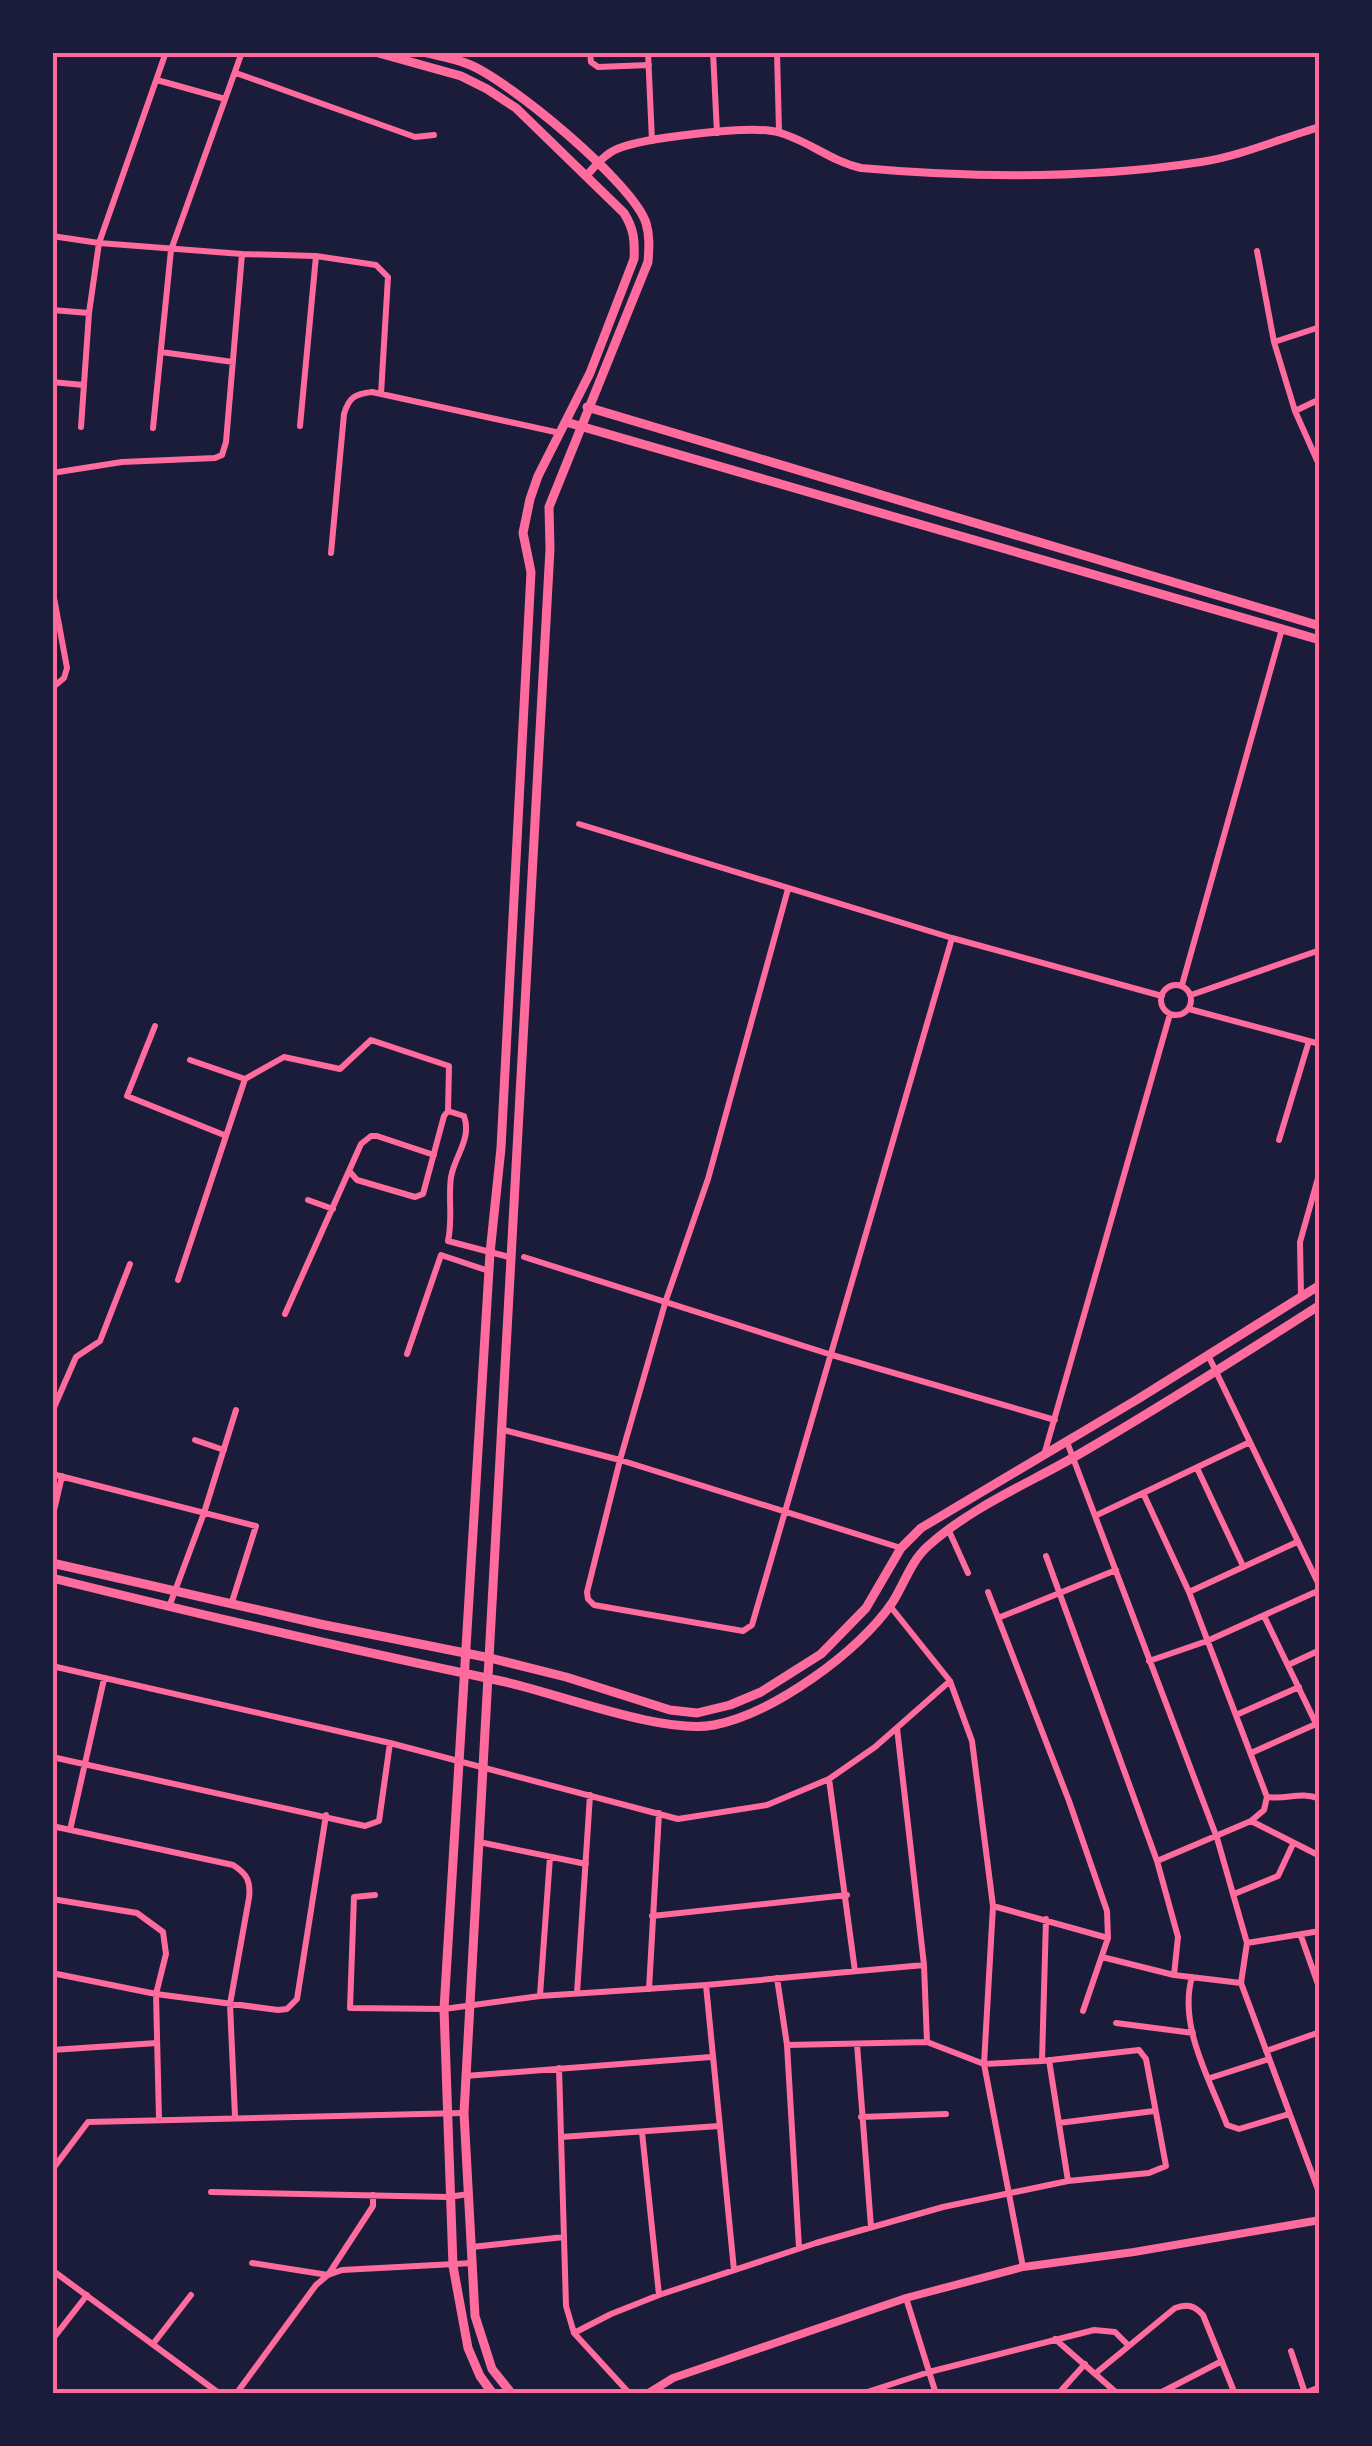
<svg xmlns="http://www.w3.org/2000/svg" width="1372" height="2446" viewBox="0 0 1372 2446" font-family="'Alegreya Sans',sans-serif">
	<rect width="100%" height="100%" fill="#1b1b3a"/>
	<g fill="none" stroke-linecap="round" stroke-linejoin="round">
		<path stroke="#ff6b9d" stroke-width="6" d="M590,52l1,10 7,5 51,-2
			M648,52l4,89
			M713,52l4,81
			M777,52l2,80
			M236,73l179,64 19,-2
			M157,80l68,19
			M52,236l47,7 143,11
			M1257,251l17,91 21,69
			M52,310l37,3
			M1274,342l46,-15
			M161,352l72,10
			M52,382l31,3
			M1320,399l-25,12 25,56
			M300,426l16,-170 60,9 12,12 -7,117
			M81,427l8,-114 10,-70 67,-191
			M153,428l18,-178 71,-198
			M52,473l70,-11 93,-4 7,-3 4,-13 16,-188 74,2
			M331,553l13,-139c5,-17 11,-20 28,-22l188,41
			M52,587l15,81 -3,10 -12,10
			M579,824l373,114 210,58
			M788,889l-80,290 -42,121 -46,160 -33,132 1,7 6,6 149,26 9,-6 200,-687
			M1161 1000a15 15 0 1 1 30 0a15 15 0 1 1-30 0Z
			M1182,985l100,-356
			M1191,995l129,-45
			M1189,1009l131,35
			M155,1026l-28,70 97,39
			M245,1079l39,-22 56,12 31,-29 78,26 -1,45
			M1279,1140l30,-99
			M350,1172l7,8 58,17 8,-3 21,-78 4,-5 16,5c8,23 -9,39 -13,61 -3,21 2,42 -3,64l61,16
			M308,1200l25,9
			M524,1257l308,98 223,65
			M178,1280l67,-201 -55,-19
			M1301,1296l-1,-54 20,-71
			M285,1314l76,-170 10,-8h6l57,19
			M407,1354l34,-99 48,16
			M1208,1355l112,232
			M52,1412l24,-55 24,-16 30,-77
			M500,1429l120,31 281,88
			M195,1440l29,10
			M1067,1442l150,396 30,105 -6,40 79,212
			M1044,1455l126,-441
			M1197,1468l46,98
			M52,1474l204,52 -25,79
			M1144,1495l45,97 78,205 -3,13 -13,11 -94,40
			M1097,1515l153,-73
			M52,1519l10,-43
			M949,1531l19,42
			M1046,1556l111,305 21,76 -4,38
			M988,1592l81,209 38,110 1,27 -25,73
			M1189,1592l108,-50
			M890,1606l60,75 22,60 21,165 -9,158 39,203
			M169,1607l35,-94 32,-103
			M1264,1616l56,116
			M998,1618l118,-48
			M1149,1661l58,-20 113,-51
			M1288,1665l32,-15
			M52,1666l338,77 288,76 89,-14 62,-26 46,-32 75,-66
			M1236,1715l63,-28
			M897,1728l27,237 3,77
			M1251,1753l65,-29
			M52,1757l313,69 14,-5 11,-78
			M829,1779l26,192
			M1268,1797c19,3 33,-6 52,2
			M1251,1821l69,35
			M52,1826l181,39c14,9 18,16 16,33l-19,106 5,112
			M70,1830l34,-151
			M479,1842l107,22
			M1234,1894l44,-18 15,-32
			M375,1895l-21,2 -4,111 94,1 96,-13 166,-11 218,-20
			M52,1899l85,14 26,19 3,22 -10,40 3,125
			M993,1906l115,32
			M652,1916l195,-21
			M1301,1936l19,54
			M1247,1943l73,-12
			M1102,1957l72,18 67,8
			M52,1973l104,21 122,16 9,-1 10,-10 29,-184
			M1192,1977c-14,49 18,103 35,148l12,4 50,-15
			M706,1985l28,285
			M649,1989l10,-176
			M577,1993l13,-198
			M540,1995l10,-138
			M1116,2023l77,10
			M857,2044l14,183
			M787,2045l12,203
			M52,2050l105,-7
			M1266,2051l54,-19
			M1049,2060l19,121
			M1042,2061l4,-142
			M559,2068l7,238 8,27
			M465,2076l246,-19
			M1210,2078l59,-19
			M861,2117l85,-3
			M1059,2123l95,-12
			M642,2132l17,163
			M561,2137l158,-11
			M52,2170l36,-48 376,-9
			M211,2192l237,5 21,-3
			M472,2247l92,-10
			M252,2263l76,12 45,-69v-11
			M52,2270l168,124
			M906,2298l30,96
			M1055,2339l63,55
			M52,2340l35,-45
			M153,2344l38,-49
			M1291,2351l14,42
			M1096,2373l79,-65c13,-4 19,-3 28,7l32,79
			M1305,2393l15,-6
			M236,2394l80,-109 12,-10 14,-5 131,-7
			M630,2394l-56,-61 37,-19 48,-19 157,-52 127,-36 125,-26 81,-8 17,-7 -20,-107 -7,-9 -97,11 -58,3 -57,-22 -140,3 -10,-67
			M861,2394l68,-22 165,-42 21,2 13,13
			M1058,2394l27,-30
			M1158,2394l64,-33"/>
		<path stroke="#ff6b9d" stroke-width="8" d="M588,174c8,-9 17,-20 29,-25 25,-11 133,-24 160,-17 29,7 53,29 84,36 112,10 229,11 340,-6 40,-6 80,-24 119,-35
			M647,2394l26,-16 233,-80 117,-31 111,-15 186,-32"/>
		<path stroke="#ff6b9d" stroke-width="9" d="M375,52l86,24 26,13 29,19 108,105c10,16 11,28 10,46l-44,114 -52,103 -8,23 -7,34 8,39 -30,576 -11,105 -46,756 9,257 15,82 12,28 13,18
			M423,52c15,4 31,6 45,12 41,16 165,119 178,159 4,13 3,26 2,39l-99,245 1,42 -86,1564 11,203 17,53 20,25
			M587,407l733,219
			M566,422l754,218
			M52,1563l268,61 170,34 76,19 104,33 27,3 33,-8 31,-13 60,-38 45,-46 35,-60 20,-20 217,-129 182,-114
			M52,1578c150,37 299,72 449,103 56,12 162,54 213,44 58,-11 145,-73 178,-122 12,-18 18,-41 36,-57 42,-38 99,-62 148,-90 83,-48 163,-99 244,-151"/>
	</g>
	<rect width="1372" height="2446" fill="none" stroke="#1b1b3a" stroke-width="110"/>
	<rect x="55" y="55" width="1262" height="2336" fill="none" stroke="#ff6b9d" stroke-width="4"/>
</svg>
